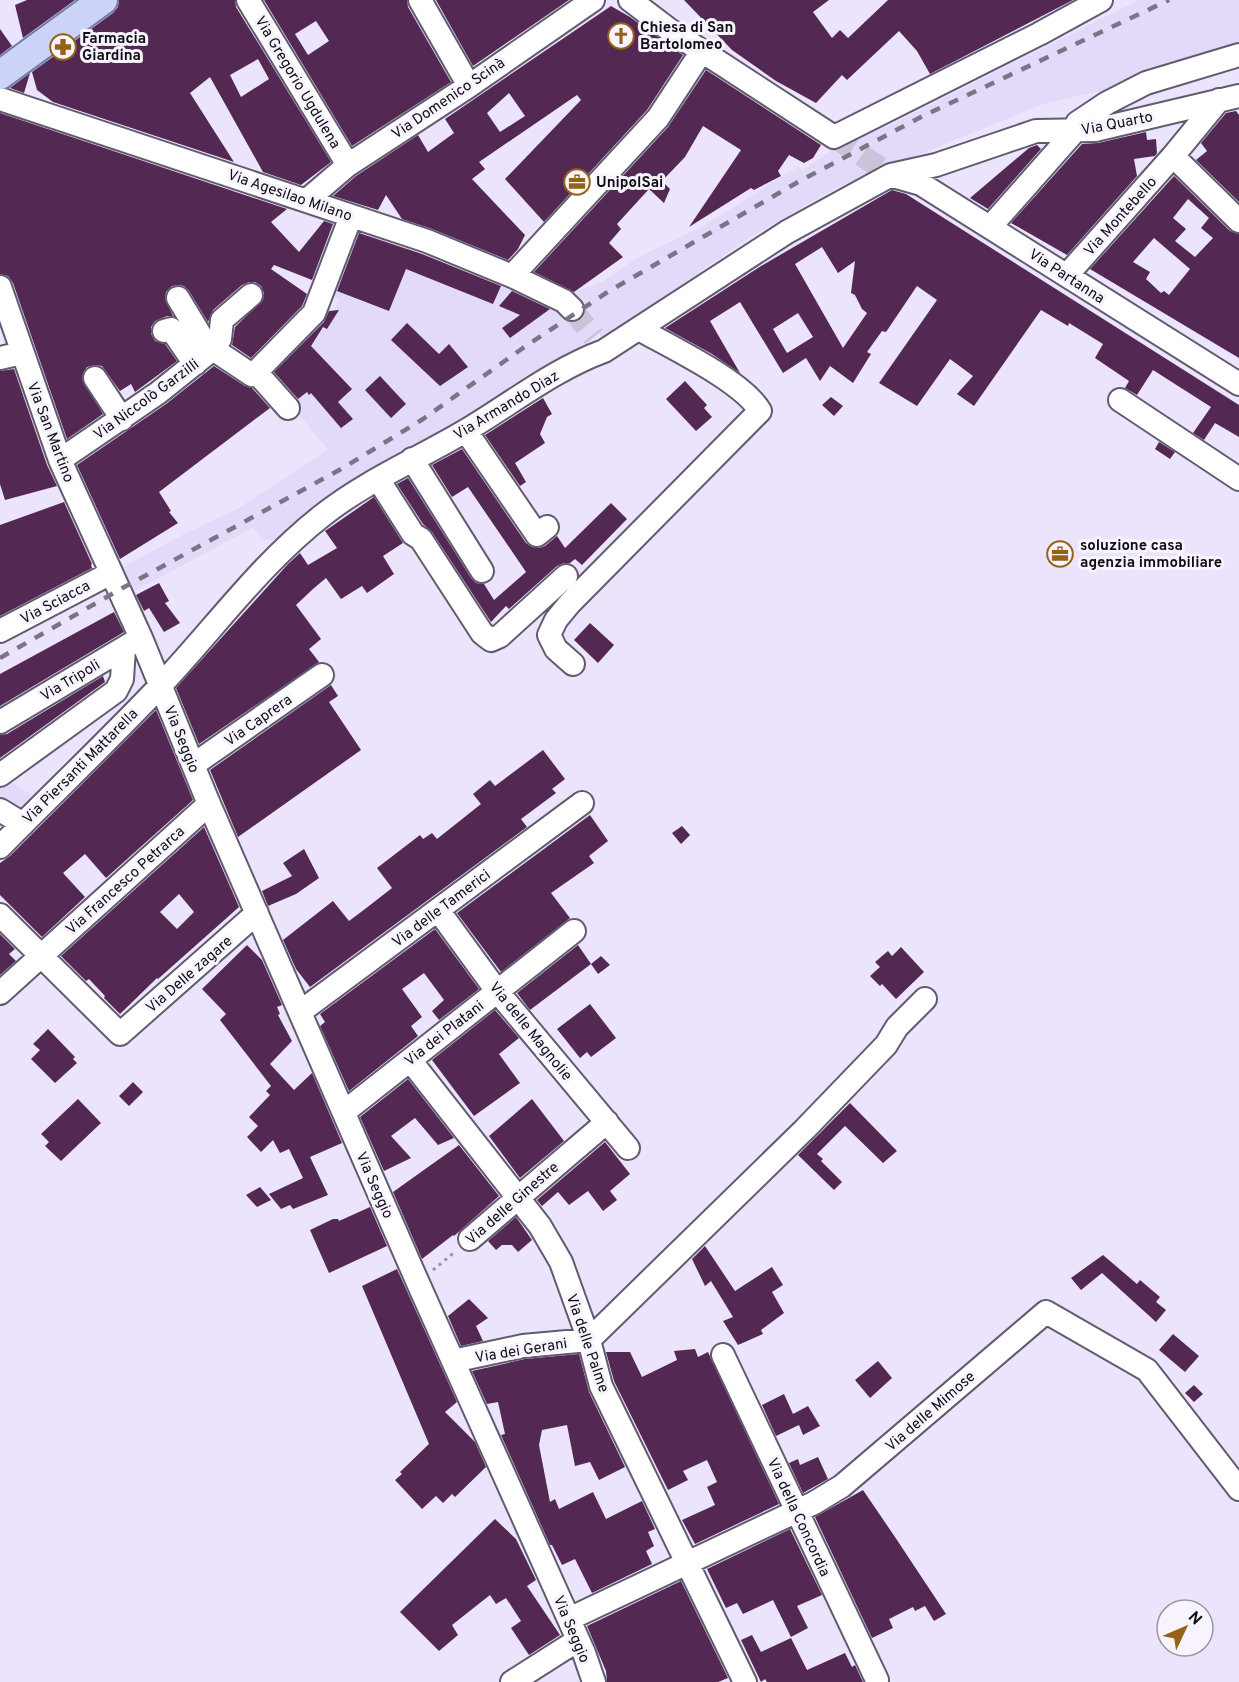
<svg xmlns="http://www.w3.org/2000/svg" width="1239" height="1682" viewBox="0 0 1239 1682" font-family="Overpass,sans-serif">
	<rect width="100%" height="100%" fill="#ece4fc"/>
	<path fill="#e3d9f8" d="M1139,0h100v50l-95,31 -98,22 -208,84 -89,51 -146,100 -6,-7 -7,10 -14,9 -224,133 -68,56 -22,1 -8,-13 -123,66 -13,-23 66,-36 53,-25 91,-59 -60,-74 24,-25 29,-40 12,1 6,-12 -6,-5v-6l26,-65 213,69 30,-11 35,-24 68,-33 94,-59 4,4 30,-21 48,-24 3,3z
		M4,778l28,17 -32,32v-46z"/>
	<path fill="#532954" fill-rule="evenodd" d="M27,0h48l-52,38 -8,-33z
		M119,0h116l1,7 95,155 -30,23 -38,-13 -53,-95 -20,16 44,69 -181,-60 -16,-12 -5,-18 81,-59 5,-6zM258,59l11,20 -28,18 -11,-22z
		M264,0h143l1,7 43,75 -99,64zM316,21l13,20 -21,14 -13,-21z
		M436,0h133l-96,66z
		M684,0h145l-16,12 19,26 8,-8 8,8 40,-38h185l-143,74 -13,-23 -18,-20 -52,49 -5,-5 -26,28 -40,-22 -44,-31z
		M611,6l19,11 53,38 -36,55 -103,112 -39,-43 76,-79 -4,-5 -98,67 6,7 -13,10 53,56 -7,14 -10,11 -76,-31 -30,-10 -16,-24 -8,15 -45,-14 23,-20 62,-41 10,17 26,-19 -9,-14zM509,93l16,23 -25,16 -13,-19z
		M0,29l12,17 -12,9z
		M706,70l115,75 -8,13 -9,5 -15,-8 -11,16 3,5 -27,14 -3,-2 -62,39 52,-77 -38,-24 -18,31 -23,24 8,8 -6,14 -15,-14 -32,35 4,5 -12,14 14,14 -49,35 -40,-20 134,-145z
		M30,73l-6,20 -14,-5z
		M1236,111l3,4v87l-43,-42 11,-9 -6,-8 25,-30z
		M0,113l287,96 -16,13 28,30 25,-31 9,3 -21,56 -38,-15 -3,4 36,25 -5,12 -51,52 -19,-13 3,-18 28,-27 1,-7 -3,-7 -6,-4h-6l-7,3 -29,25 -5,12 -19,-31 -5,-5 -6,-1 -6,1 -6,6 -1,7 8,17h-6l-12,5 -4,6v7l4,7 10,3 12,17 -42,31 -4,-8 -11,7 -18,-25 -7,-1 -8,2 -4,6 -1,6 21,35 -36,25 -54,-156 -5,-7 -8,-2z
		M1146,132l1,8 9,-1 1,14 -2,3 -21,3 3,17 -70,79 -56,-32 71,-79 16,-1z
		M1037,145l4,4 -53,60 -18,-11 59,-50z
		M1174,176l56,55 9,3v124l-149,-89zM1188,199l21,19 -8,10 12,10 -18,19 -20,-16 11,-12 -13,-11zM1154,238l36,31 -21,26 -5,-4 -3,2 -15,-14 4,-7 -17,-10z
		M892,190l14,4 333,211v32l-24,-14 -11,17 -11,-7 18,-26 -58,-37 -16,25 -12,-7 4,-7 -34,-23 8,-14 -34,-21 -1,3 -27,-16 -67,96 -17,-12 16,-18 -23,-17 -33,47 -38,-23 58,-83 -20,-14 -31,46 -4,-1 -15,21 4,2 -18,29 -23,-17 -10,15 -14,-23 -23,15 -43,-71 -30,19 30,52 -28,-19 -47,-26 96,-62zM822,247l16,26 17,-12 -4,32 4,2 7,14 5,4 -24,35 -48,-84zM798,313l15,24 -26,16 -14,-24z
		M359,233l63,21 79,32 -8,18 -87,-35 -17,42 -52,-20z
		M512,291l38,18 -40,29 -8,-10 18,-13 -21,-9z
		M339,310l-12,19 -4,-2 -12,19 41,43 -14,13 15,17 -12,9 -30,-35 -2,2 -2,-3 -9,7 -24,-27 50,-50 5,-11z
		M407,323l32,31 10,-10 19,23 -28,19 -49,-46z
		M214,366l31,20 7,2 18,20 -111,84 12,19 -2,1 9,11 -58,36 -43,-94 89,-61z
		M14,369l33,96 10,21 -52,14 -5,-16v-113z
		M380,376l26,28 -15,14 -26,-28z
		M685,381l22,24 -3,3 8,9 -16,14 -30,-32z
		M831,397l12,9 -9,10 -12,-11z
		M543,398l9,16 -5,3 -7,17 5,9 -30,20 11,19 -6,4 -35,-51z
		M1159,442l16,10 -5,7 -15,-10z
		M462,449l64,94 6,4 7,1 6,-2 12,-10 8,12 46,-45 16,16 -45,46 -7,-6 -5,4h-6l-7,3 -48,43 -3,-3 -15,16 -59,-90 -9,-8 -26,-40 11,-6 63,100 5,5 8,1 10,16 32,-28 -58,-85 -16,10 -20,-32z
		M374,497l29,46 -20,13 11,18 -27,19 -5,-7 -21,13 -15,-21 -13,11 -17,16 25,34 -12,10 10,13 -120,82 -23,-56 112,-124 12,-11 8,12 29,-17 -12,-17z
		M64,502l28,62 -1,1 1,3 -92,48v-91z
		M159,583l10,18 -4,2 15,20 -16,9 -15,-24 -5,3 -8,-16z
		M114,612l10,20 -124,74v-32z
		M590,623l24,22 -16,18 -24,-23z
		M103,676l2,6 -105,76v-23l7,-1z
		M331,685l7,11 -9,6 32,48 -123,87 -28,-67z
		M156,710l37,90 -87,78 -21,-24 -22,19 22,24 -43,40 -42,-42v-32l10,-7z
		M543,750l22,29 -13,10 4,4 -35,26 6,8 -217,160 -14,-18 -13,-29 50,-39 16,20 16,-12 27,-21 -15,-20 43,-33 3,4 9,-6 5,6 44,-35 -8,-10 17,-14 5,6z
		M590,815l18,26 -19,15 5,7 -43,30 19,25 -69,54 -44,-59z
		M682,826l8,9 -9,9 -9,-11z
		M204,827l35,80 -81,72 -1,-1 -37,36 -16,-16 1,-2 -16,-17 -3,2 -25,-25zM179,894l15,18 -17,17 -17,-17z
		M304,849l15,29 -23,16 -28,12 -6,-15 30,-15 -9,-13z
		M435,929l44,60 -40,31 -7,-9 12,-11 -20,-27 -22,16 20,28 -11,9 7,10 -69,55 -29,-65 5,-4 -5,-8z
		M0,934l15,15 -6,5 7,7 -16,14z
		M247,945l15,15 20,45 -5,2 3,7 -2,1 14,26 -22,23 24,26 18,-17 30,70 -32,14 18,38 -35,14 -3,-4 -9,4 -12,-15 34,-16 -14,-29 -9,4 -7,-13 -12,12 -14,-15 11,-11 -9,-9 21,-22 -4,-4 5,-5 -51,-66 6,-6 -24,-25z
		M578,945l13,19 -61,46 -13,-17z
		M901,947l23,25 -28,27 -14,-15 -2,2 -10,-10 10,-9 -5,-5 13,-11 4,5z
		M601,956l9,9 -12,9 -7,-10z
		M590,1004l26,34 -25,19 -4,-5 -7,6 -23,-29z
		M495,1010l24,28 -20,16 21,29 -46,33 -42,-56z
		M48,1029l27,28 -2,2 4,4 -22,20 -24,-24 9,-9 -7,-6z
		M408,1079l46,59 -16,7 -23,-27 -24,18 20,22 -27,13 -24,-54z
		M133,1082l10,10 -14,14 -10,-10z
		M78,1099l23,24 -40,38 -16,-15 4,-4 -8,-8z
		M532,1099l32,42 -44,37 -31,-42z
		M850,1103l47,48 -14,12 -38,-37 -28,28 6,5 -2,2 21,21 -8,8 -36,-35z
		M605,1142l25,32 -20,17 7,9 -14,11 -15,-20 -19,14 -11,-13 -16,14 -5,-6z
		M459,1145l40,51 -45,40 -1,-1 -31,24 -29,-67z
		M260,1187l11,13 -14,7 -11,-12z
		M370,1207l17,39 -58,27 -19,-43 23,-11h5l1,2z
		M516,1217l16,23 -14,12 -6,-7h-10l-6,5 -8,-9z
		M705,1246l30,45 37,-24 11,18 -11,7 12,21 -23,17 2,4 -25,11 -15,-24 10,-4 -22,-36 -6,5 -13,-27z
		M1103,1255l34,29 3,-4 20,17 -4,5 10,8 -10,12 -54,-49 -21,17 -10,-12z
		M397,1269l60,133 -12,10 30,30 11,25 -31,30 -3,-3 -9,9 -7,-7 -14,13 -27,-29 7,-6 -2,-2 29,-28 -67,-158z
		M469,1299l19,19 -12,8 7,15 -22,5 -13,-30z
		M1173,1334l26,22 -14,16 -26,-22z
		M695,1349l3,8 10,-5 71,152 -84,40 -13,-24 33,-15 -8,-18 10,-5 -10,-22 -24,11 5,9 -20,10 -54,-109 -8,-29h24l12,25 35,-17 -3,-9z
		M579,1354l10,38 36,75 -26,13 -9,-18 -15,4 -8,-41 -25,5 -3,15 11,57 5,-3 4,10 34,-17 13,27 36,-18 13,28 -7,3 6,14 -8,5 6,13 -60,29 -17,-34 -13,6 -10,-20h-2l-49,-110 4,-1 -7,-32 -11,2 -15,-33 53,-12z
		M878,1361l14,17 -22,20 -15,-18z
		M1194,1385l9,9 -9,8 -9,-9z
		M784,1394l9,20 15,-8 12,20 -17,9 -4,-10 -23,11 -14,-31z
		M818,1457l10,22 -25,14 -14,-30 9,-4 2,6z
		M863,1490l32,47 51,77 -12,7 -9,-15 -10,5 -2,-4 -24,12 4,9 -21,10 -57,-121z
		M495,1519l21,20 20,41 -9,6 33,49 -31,20 -18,-27 10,-7 -15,-23 -10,6 -6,-9 -38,30 6,10 -19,16 -39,-39z
		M790,1529l32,66 -25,11 11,22 -17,9 -18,-37 -30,14 -6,-11 -11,5 -19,-39z
		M681,1581l47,97 -10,4h-111l-1,-11 -19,-45z
		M752,1635l9,17 30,-14 16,32 38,-17 7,14 3,-2 8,17h-96l-2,-3 -4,3 -20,-42z"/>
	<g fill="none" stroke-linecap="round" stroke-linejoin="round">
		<path stroke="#cbc4d9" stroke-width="22" stroke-dasharray="22 11" stroke-linecap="butt" d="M834,137l57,38
			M572,309l22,28"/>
		<g stroke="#625b70" stroke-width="26">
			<path id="minor" d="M248,0l100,165
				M420,0l49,86
				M630,0l41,31 163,106 205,-103 62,-34
				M0,99l427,142 85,35 52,25 8,8
				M1173,156l66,65
				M893,176l28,8 318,200
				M307,200l41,-35 121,-79 124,-86
				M990,227l84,-95 3,-9 30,-20 39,-20 93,-28
				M1067,275l106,-119 46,-56
				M512,276l146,-158 44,-67
				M0,287l60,173 81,178 68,166 209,479 166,370 10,29
				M178,298l32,53
				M164,331l7,-2 24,35
				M213,349l7,-10 2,-19 29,-25
				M0,358l22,-5
				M256,372l32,36
				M95,378l27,41
				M1120,400l119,79
				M466,431l71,104 10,-8
				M412,459l70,112
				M60,460l98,-67 55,-44 39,26 4,-3 58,-59 37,-97
				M378,479l35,55 8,5 61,94 9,7 9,-4 66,-60
				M0,631l111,-58
				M573,664l-17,-15 -7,-14 7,-15 14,-17 190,-192c-17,-30 -90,-64 -121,-82
				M0,722l134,-80
				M193,765l129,-90
				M0,775l116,-84 6,-12 2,-31
				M0,810l23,14
				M0,847c53,-54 108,-106 160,-161 54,-57 100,-122 163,-171 43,-34 97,-57 144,-85 45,-27 88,-61 137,-79l183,-119 104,-57 45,-10 100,-34 59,-1 144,-34
				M438,910l59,81 131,157
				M0,915l120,119 137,-121
				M0,993l209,-189
				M300,1012l282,-209
				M410,1060l130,166 21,36 28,78 12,46 144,296
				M344,1112l230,-181
				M470,1239l137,-117
				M723,1355l154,325
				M453,1361l70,-15 66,-6 216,-211 81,-84 11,-18 28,-28
				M569,1619l245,-116 28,-17 204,-174 101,58 92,119
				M512,1682l66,-42"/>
		</g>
		<g stroke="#737aa5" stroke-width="32">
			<path id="major" d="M0,75l103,-75"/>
		</g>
		<path stroke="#9892a4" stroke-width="3" stroke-dasharray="3 4.5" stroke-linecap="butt" d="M433,1270l23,-19"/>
		<use href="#minor" stroke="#fff" stroke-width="22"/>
		<use href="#major" stroke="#cbd3f8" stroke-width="28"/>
		<path stroke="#7a7484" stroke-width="4.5" stroke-dasharray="10 10" stroke-linecap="butt" d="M0,658l119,-68 224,-122 80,-49 100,-71 83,-55 192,-111 125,-66 246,-116"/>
	</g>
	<defs>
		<g id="church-ring" transform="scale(1.35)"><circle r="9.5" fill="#f7f4fd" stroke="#966216" stroke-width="1.5"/><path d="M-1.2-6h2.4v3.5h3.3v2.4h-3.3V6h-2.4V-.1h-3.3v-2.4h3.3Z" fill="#966216"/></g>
		<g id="pharmacy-ring" transform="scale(1.35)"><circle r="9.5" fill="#f7f4fd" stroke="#966216" stroke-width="1.5"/><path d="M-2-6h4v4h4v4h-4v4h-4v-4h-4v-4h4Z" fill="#966216"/></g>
		<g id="office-ring" transform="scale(1.35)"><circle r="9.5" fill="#f7f4fd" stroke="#966216" stroke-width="1.5"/><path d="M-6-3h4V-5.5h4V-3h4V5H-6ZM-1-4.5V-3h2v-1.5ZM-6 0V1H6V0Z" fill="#966216"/></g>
	</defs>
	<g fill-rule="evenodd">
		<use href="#church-ring" x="621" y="36"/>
		<use href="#pharmacy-ring" x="63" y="47"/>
		<use href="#office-ring" x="577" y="182"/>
		<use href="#office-ring" x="1060" y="554"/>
	</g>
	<g text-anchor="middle" stroke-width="6" stroke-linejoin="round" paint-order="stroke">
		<g font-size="15" font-weight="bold" fill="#100d15" stroke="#f7f4fd" text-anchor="start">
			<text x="640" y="32">Chiesa di San<tspan x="640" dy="17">Bartolomeo</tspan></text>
			<text x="82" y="43">Farmacia<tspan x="82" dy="17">Giardina</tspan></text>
			<text x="596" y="187">UnipolSai</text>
			<text x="1080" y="550">soluzione casa<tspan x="1080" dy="17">agenzia immobiliare</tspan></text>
		</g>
		<g font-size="15" fill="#100d15" stroke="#f7f4fd">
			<text transform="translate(298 82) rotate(59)" y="5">Via Gregorio Ugdulena</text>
			<text transform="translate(448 98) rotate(-34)" y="5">Via Domenico Scinà</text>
			<text transform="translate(1117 123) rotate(-11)" y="5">Via Quarto</text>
			<text transform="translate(290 195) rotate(19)" y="5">Via Agesilao Milano</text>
			<text transform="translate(1120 216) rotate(-48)" y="5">Via Montebello</text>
			<text transform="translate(1067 276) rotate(33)" y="5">Via Partanna</text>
			<text transform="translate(146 399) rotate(-36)" y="5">Via Niccolò Garzilli</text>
			<text transform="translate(506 405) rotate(-31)" y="5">Via Armando Diaz</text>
			<text transform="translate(51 432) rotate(69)" y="5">Via San Martino</text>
			<text transform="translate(55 602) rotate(-28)" y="5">Via Sciacca</text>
			<text transform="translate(70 680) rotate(-31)" y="5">Via Tripoli</text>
			<text transform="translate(258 720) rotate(-35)" y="5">Via Caprera</text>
			<text transform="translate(182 739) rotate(68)" y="5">Via Seggio</text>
			<text transform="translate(80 766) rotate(-45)" y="5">Via Piersanti Mattarella</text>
			<text transform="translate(125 880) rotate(-42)" y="5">Via Francesco Petrarca</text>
			<text transform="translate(441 908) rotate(-37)" y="5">Via delle Tamerici</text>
			<text transform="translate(189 974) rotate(-41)" y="5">Via Delle zagare</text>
			<text transform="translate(531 1031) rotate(51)" y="5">Via delle Magnolie</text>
			<text transform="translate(444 1033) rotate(-38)" y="5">Via dei Platani</text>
			<text transform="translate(375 1185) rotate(66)" y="5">Via Seggio</text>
			<text transform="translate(512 1203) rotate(-41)" y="5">Via delle Ginestre</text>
			<text transform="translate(588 1343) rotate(71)" y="5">Via delle Palme</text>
			<text transform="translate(521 1350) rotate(-9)" y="5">Via dei Gerani</text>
			<text transform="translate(930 1411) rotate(-41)" y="5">Via delle Mimose</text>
			<text transform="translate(799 1517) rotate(65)" y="5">Via della Concordia</text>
			<text transform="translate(572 1629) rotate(67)" y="5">Via Seggio</text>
		</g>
	</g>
	<g transform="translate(1185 1628) rotate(46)"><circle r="28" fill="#f7f4fd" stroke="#9b98a0" stroke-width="1.5"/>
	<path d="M0-4.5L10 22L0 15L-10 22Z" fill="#966216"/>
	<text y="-9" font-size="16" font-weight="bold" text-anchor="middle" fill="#100d15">N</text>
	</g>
</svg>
